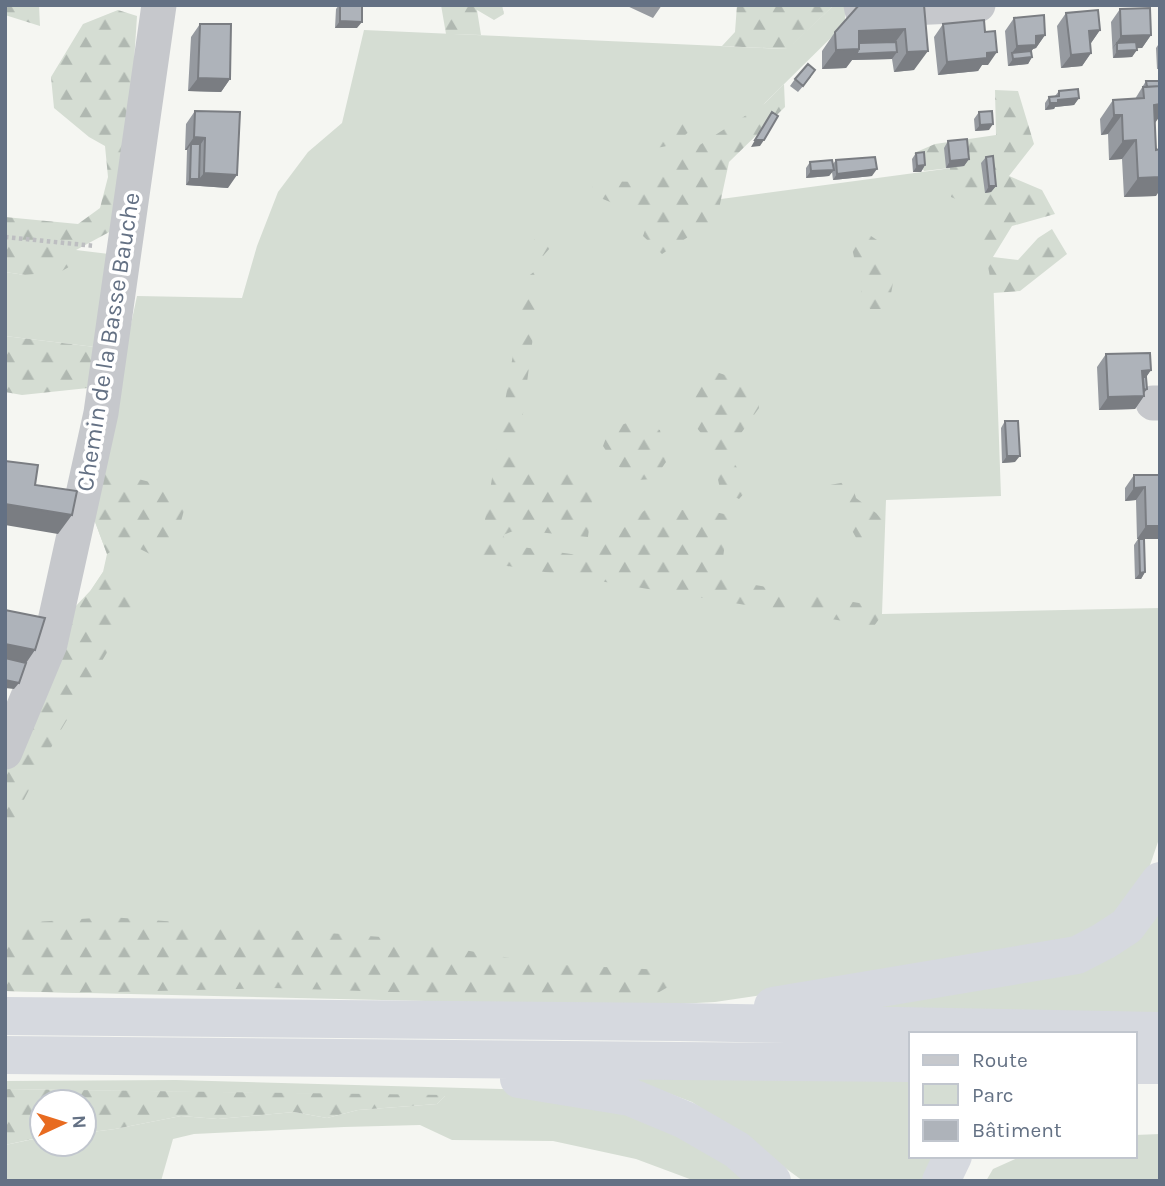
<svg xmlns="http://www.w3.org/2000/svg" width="1165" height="1186" viewBox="0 0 1165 1186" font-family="Karla,sans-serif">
	<defs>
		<pattern id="forest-firs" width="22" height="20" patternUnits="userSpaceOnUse" patternTransform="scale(1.75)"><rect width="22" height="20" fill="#d5ddd3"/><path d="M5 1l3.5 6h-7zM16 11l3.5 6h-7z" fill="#b0b8b1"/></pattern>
	</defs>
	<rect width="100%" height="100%" fill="#f5f6f2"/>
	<path fill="#d5ddd3" d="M834,5h11v19l-127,125 3,50 268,-36 12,333 -115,4 -4,114 278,-6v228l-12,35 -27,37 -17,15 -43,20 -237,43 -109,16 -75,4 -635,-15v-229l86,-172 12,-18 4,-18 -16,-43 46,-215 105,2 15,-52 21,-54 30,-40 34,-29 22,-93 423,19z
		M76,250l33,4 -14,93 -90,-11v-64l20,3z
		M1160,896v124l-334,-12 143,-19z
		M619,1075l292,5v76h33l-11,25h-130l-71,-52 -40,-27z
		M176,1080l363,10 134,35 81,56h-59l-59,-22 -83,-18 -101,-1 -32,-15 -76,2 -150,7 -21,5 -12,42h-156v-36l34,-7 3,-1v7h42v-11l31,-4 66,-13 37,3 76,-7 33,6 31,-8 79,-6 8,-8 -440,-7v-8z
		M1160,1134v47h-174l7,-12 29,-13h113v-21z"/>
	<path fill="url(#forest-firs)" d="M5,5h34l1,21 -35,-11z
		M441,5h61l2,9 -10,6 -17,-10 4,25 -35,-1z
		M737,5h97l-46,44 -66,-3 13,-14z
		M118,10l19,6 -9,138 -15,76 -37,20 3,11 -17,10 -37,4 -20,-3v-55l73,7 22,-16 8,-31 -3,-31 -16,-9 -35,-29 -3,-31 32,-53z
		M784,84l1,23 -56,55 -12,56 -55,36 -19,-18 8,-23 -29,-6 -31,-13 3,-13 48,1 123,-79z
		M995,90l23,1 16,53 -25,32 33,14 13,24 -43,12 -19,31 25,3 20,-22 14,-9 15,25 -47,37 -27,2 -16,-85 -26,-11 -1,-29 -26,3 -10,-18 21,-9 61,-9z
		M689,117l4,11c-17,16 -30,24 -53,17z
		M555,223l10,8 -22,25 -13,-4 8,-22z
		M871,236l6,4 16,43 -3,16 -9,10h-11l-7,-11 -11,-50 6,-8z
		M535,271l6,4 -25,192 21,9 34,-3 23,14 -6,50 -72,-7 -13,5 5,10 77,11 29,-20 31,-26h60l24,5 -9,64 162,28v8l-8,11 -385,-63 -10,-8 47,-277z
		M5,336l90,11 -7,41 -66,7 -17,-3z
		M716,372l40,13 3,23 -20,28 -9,20 19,32 -10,11 -19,-10 -9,-43 -18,-23 -4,-37z
		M633,421l27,9 6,32 -12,17 -17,1 -23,-17 -11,-17 6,-17z
		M99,469l90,23 -12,44 -13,25 -38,-19 -19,12 -16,-43z
		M851,481l5,17 20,15 9,10 -11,14 -15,6 -19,-34 -10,-24z
		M103,572l27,2 10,23 -85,143 -50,96v-74l68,-153 18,-19z
		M110,917l285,21 149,26 120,6 4,17 -14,8 -112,2 -269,-9 -196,5 -72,-2v-67z
		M5,1089l441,6 -9,9 -79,6 -31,8 -33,-6 -76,7 -37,-3 -66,13 -31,4v-31h-42v35l-37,8z"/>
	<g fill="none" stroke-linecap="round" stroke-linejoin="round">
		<path stroke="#bdbec1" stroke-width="4.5" stroke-dasharray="3.5 3.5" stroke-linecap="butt" d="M5,237l90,9"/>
		<path stroke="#c6c8cc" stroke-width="35" d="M861,5l1,5 116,-5
			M1153,403h7
			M5,752l45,-108 51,-231 58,-408"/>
		<path stroke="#d6d9df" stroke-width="38" d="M773,1006l304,-51 27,-14 23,-15 33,-45
			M5,1016l674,6 481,9
			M5,1055l906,8
			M1135,1065h25
			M519,1079l111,18 55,23 52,30 35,31
			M941,1181l12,-25"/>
	</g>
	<path fill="#969aa0" d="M339,5h1l17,23h-22l1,-19z
		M625,5h37l-9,13z
		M924,5l-10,65 -20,2 -2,-13 -40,1 -6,8 -24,1v-18l13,-19z
		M1120,9l31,26 -9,13h-5l-5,9 -19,1 -2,-36z
		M1066,13l34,17 -9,13v10l-9,13 -21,2 -4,-42z
		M1014,18l31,17 -9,13 -3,1 -2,2 1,6 -4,7 -20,2 -3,-35z
		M200,24l30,55 -9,13 -33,-1 3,-54z
		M943,24l45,41h-6l-4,6 -40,4 -4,-38z
		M1160,42v27h-3l-1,-21z
		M811,77l-13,15 -8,-6 5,-7z
		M1146,81l9,42 1,73 -32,1 -2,-38 -13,1 -1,-26 -7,1 -1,-16 13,-19 22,-1z
		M1059,91l20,7 -5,7 -19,2 -1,2 -9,1v-7l4,-6 6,-1z
		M195,111l33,77 -42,-3 1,-35h-2l1,-26z
		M979,112l10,18 -14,1 -1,-12z
		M948,141l21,18 -5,7 -18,2 -2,-20z
		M916,153l9,12 -4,7h-8l-1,-13z
		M986,157l10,29 -5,6 -6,1 -4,-30z
		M836,160l36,16 -39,4 -1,-8 -3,4 -23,2v-10l4,-6 23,2z
		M1106,354l45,16 -5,7 -2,19 -9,13 -36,1 -2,-43z
		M1005,421l10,41 -13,1 -1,-35z
		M1134,475h26v64h-16l1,33 -4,7h-6l-1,-34 4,-6h-1l-1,-39 -11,1v-13z"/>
	<path fill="#7a7d82" d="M340,21l22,1 -5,6h-22z
		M905,29l-14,19 6,4 -5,7 -40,1 -6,8 -24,1 14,-19 23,-19z
		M1100,30l-9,13 -2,-12z
		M1045,35l-9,13 -3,1 -6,9 -15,-5 5,-7 19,-10z
		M1151,35l-9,13 -25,1v-6l-5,6 9,-13z
		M1137,50l-5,7 -19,1 4,-7z
		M928,51l-14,19 -20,2 13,-20z
		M997,52l-9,13h-6l-4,6 -40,4 9,-13 40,-9z
		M1091,53l-9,13 -21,2 10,-13z
		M1032,57l-4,7 -20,2 5,-7z
		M198,78l32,1 -9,13 -33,-1z
		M1079,98l-5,7 -19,2 -1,2 -9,1 5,-7 8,-3z
		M1160,104v12l-5,7 -1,-18z
		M1114,115h8l-14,19 -7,1z
		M993,124l-4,6 -14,1 5,-6z
		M194,137l11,1 -9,13 -5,-7 -4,6h-2z
		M755,140h9l-4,6 -9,1z
		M1136,140l-14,19 -13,1 14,-19z
		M969,159l-5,7 -18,2 4,-7z
		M925,165l-4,7h-8l4,-6z
		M877,169l-5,7 -39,4 4,-6z
		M834,170l-5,6 -23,2 5,-7z
		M204,173l33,2 -9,13 -42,-3 4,-6h9z
		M1160,177v13l-4,6 -32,1 14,-19z
		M989,186h7l-5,6 -6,1z
		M1151,370l-9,13v-12z
		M1147,389l-5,7h2l-9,13 -36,1 9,-13 30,-7z
		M1007,456h13l-5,6 -13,1z
		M1145,487l-9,13 -11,1 9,-13z
		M5,504l67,11 -14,19 -53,-9z
		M1146,526h14v13h-23z
		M1145,572l-4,7h-6l5,-6z
		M5,644l30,6 -13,19 -17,-3z
		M5,680l14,3 -5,6 -9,-1z"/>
	<path fill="#aeb3ba" stroke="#7a7d82" stroke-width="2" d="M340,5h22v17l-22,-1z
		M859,5h65l4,46 -21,1 -2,-23 -46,2v18l-23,1 -1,-18z
		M1150,8l1,27 -30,1 -1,-27z
		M1098,10l2,20 -11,1 2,22 -20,2 -5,-42z
		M1044,15l1,20 -9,1v9l-19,1 -3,-28z
		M984,20l1,12 10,-1 2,21 -10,1v5l-40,4 -4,-38z
		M200,24h31l-1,55 -32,-1z
		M896,42l1,10 -41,2 3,-5v-6z
		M1136,42l1,8 -20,1v-8z
		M1031,51l1,6 -19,2 -1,-6z
		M808,64l7,6 -12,16 -8,-7z
		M1146,81h14v5l-13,1z
		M1160,86v18l-6,1 2,45 4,-1v28l-22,1 -2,-38 -13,1 -1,-26h-8l-1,-15 31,-2 -1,-11z
		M1078,89l1,9 -21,2v3h-8l-1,-6 10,-1v-5z
		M195,111l45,1 -3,63 -33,-2 1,-35 -11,-1z
		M992,111l1,13 -13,1 -1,-13z
		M772,112l6,4 -14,24h-9z
		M967,139l2,20 -19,2 -2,-20z
		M191,144h9l-1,35h-9z
		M924,152l1,13 -8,1 -1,-13z
		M993,156l3,30h-7l-3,-29z
		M875,157l2,12 -40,5 -1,-14z
		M832,160l2,10 -23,1 -1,-9z
		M1150,353l1,17 -9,1 2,25 -36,1 -2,-43z
		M1143,377h3l1,12 -3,1z
		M1005,421h13l2,35h-13z
		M5,461l33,4 -3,20 42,6 -5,24 -67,-11z
		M1134,475h26v51h-14l-1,-39 -11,1z
		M1139,539h5l1,33 -5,1z
		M5,610l40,8 -10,32 -30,-6z
		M5,658l21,5 -7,20 -14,-3z"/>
	<g text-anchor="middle" stroke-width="7" stroke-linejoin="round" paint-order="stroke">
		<g font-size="24" fill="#647184" stroke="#fff">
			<text transform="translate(108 342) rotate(-81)" y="8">Chemin de la Basse Bauche</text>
		</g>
	</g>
	<rect width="1165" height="1186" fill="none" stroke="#647184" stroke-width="14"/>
	<rect x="909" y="1032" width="228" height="126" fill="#ffffff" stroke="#c1c6ce" stroke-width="2"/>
	<rect x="923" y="1055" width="35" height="10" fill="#c6c8cc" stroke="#c1c6ce" stroke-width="2"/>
	<text x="972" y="1067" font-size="21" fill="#647184">Route</text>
	<rect x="923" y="1084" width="35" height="21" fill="#d5ddd3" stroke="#c1c6ce" stroke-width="2"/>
	<text x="972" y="1102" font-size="21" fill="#647184">Parc</text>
	<rect x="923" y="1120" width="35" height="21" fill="#aeb3ba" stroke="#c1c6ce" stroke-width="2"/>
	<text x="972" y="1137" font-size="21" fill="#647184">Bâtiment</text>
	<g transform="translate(63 1123) rotate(86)"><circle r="33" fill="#ffffff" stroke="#c1c6ce" stroke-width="2"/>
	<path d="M0-5L12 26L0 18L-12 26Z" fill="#e86b20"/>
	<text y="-10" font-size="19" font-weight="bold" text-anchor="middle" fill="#647184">N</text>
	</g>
</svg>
